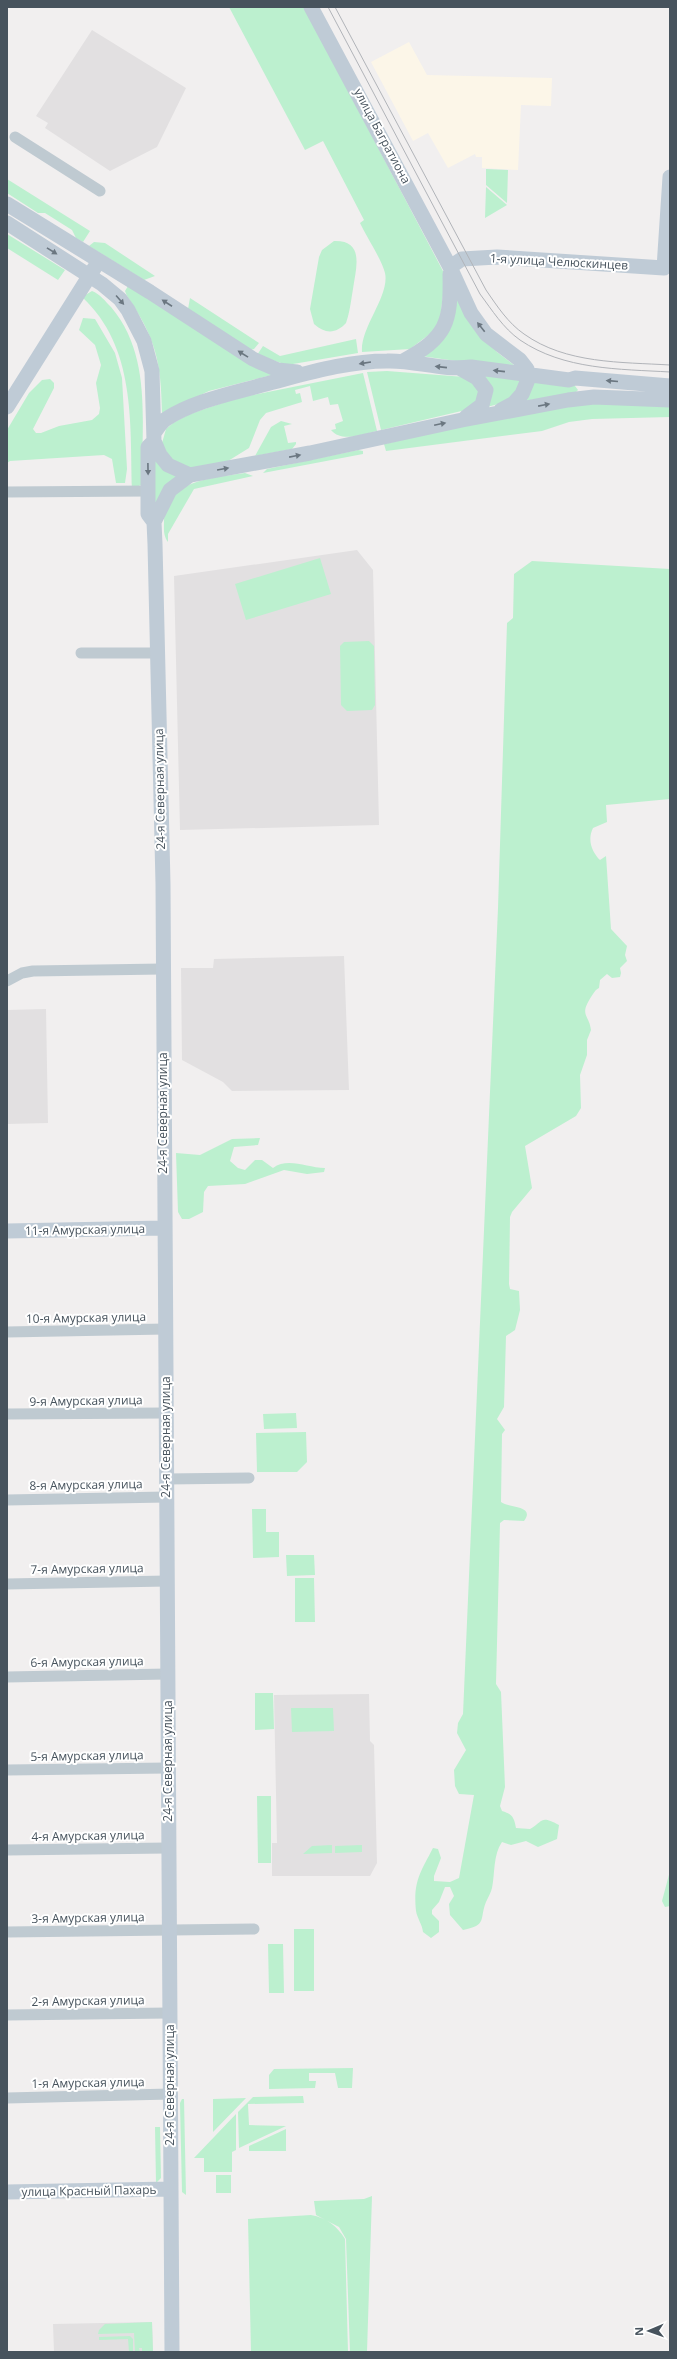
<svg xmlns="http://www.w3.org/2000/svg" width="677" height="2359" viewBox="0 0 677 2359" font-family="'Open Sans',sans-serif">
	<rect width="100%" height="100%" fill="#f1efef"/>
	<path fill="#fcf6e8" d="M409,42l18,33 125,3 -1,28 -30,-1 -3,65 -36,-2v-11h-6l-1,-3 -27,14 -20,-35 -15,8 -42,-79z"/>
	<path fill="#e2e0e1" d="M92,30l94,58 -29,59 -47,24 -65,-43 3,-5 -12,-7z
		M357,550l16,20 6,255 -199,5 -6,-254z
		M344,956l5,134 -117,1 -9,-9 -41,-22 -1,-92h32l1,-9z
		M46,1009l2,114 -41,1v-114z
		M369,1694l1,47 4,4 3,118 -7,13h-98v-33h5l-3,-148z
		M152,2322l1,30h-99l-1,-28z"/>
	<path fill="#bcf0cf" d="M229,7h75l140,266 1,6 -6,48 -29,22 -48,3c-2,-25 28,-56 23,-79 -3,-13 -19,-37 -25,-50l4,-3 -41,-79 -18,9z
		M486,169l22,1 -1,33 -21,-18z
		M7,179l83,52 -7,11 -7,-4 -4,-8 -27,-17h-7l-31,-20z
		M486,187l21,18 -22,13z
		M7,234l58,36 -7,10 -51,-32z
		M334,241c31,-1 22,27 19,48 -2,11 -3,23 -7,34 -10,11 -21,11 -32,1l-4,-15 9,-52 3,-7z
		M94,242l11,1 50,33 -11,4 -55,-34z
		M128,286l144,89 -63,16 -47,22c-1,-52 -6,-74 -35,-117l-2,-5z
		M92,291c8,3 13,10 19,16 40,47 31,112 31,170l-1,8 -9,4c-2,-67 4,-142 -50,-192z
		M455,295l42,57 17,13 -37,-1 -56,-8z
		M190,298l69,45 -5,6 -4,1 -62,-41z
		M83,318l12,1 20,34 7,25 5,91 -2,14h-9l-4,-24 -8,-4 -94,6 -3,2v-33l22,-37 13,-13 8,-1 4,4v5l-21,41 3,4h5l18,-7 33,-6 7,-6 1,-6 -4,-25 5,-18 -6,-20 -16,-15z
		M356,339l2,14 -71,12 -30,-10 6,-9 17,10z
		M387,371l78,6 18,14 -13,18 -89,21 -14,-58z
		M363,373l14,58c-15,3 -35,12 -46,-1l5,-1 -1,-5 8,-3 -5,-17 -8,1 -2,-8 -15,4 -3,-15 -15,4 1,4 4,-1 2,9 -36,11 -6,7 -11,28 -21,13 -38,7 -18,-5 -10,-20 4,-14 7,-6 17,-9 47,-16z
		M481,374l42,4 -3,13 -18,12 -15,4z
		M531,380l44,6 3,4 -2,2 -56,10z
		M588,403l82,2v12l-78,2 -23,3 -27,9 -156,20 -2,-7 94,-21z
		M281,421l11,3 -8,2 4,17 8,-1v2l-4,5 -37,7 16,-29z
		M358,450l5,1v3l-100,19 4,-4z
		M154,455l24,22 -25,37z
		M245,473l8,3 -59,13 -26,45v8c-5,-7 -4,-13 -4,-21 0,-42 51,-43 81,-48z
		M320,558l11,36 -85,26 -11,-36z
		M532,561l138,8v230l-64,6 1,17 -14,6c-6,12 -1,24 7,32l6,-4 5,73 16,17 -2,9 2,6 -7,7 1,5 -1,4 -8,1 -5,-4 -7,6 -1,8c-5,3 -5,5 -8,9 -12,19 -2,17 0,33l-4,10v15l-7,20 1,33 -5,8 -51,30 7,42 -20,24 -2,5 -1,67 1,5 9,2 1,19 -5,20 -9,6 -2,71 -7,12 8,11 -3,4 -1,68c7,6 35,3 23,19l-20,-1 -4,3 -4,161 5,8 4,95 -5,19 2,5c10,3 12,6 14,17l14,1c14,-8 10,-14 29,-4l-2,14 -19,8 -12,-6 -15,4 -9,-3c-9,13 -7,31 -10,46 -1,5 -4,9 -6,14 -7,17 2,23 -23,28l-13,-15 -1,-11 5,-8 -4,-9h-5l-6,15 -7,8v4l7,7v11l-8,6 -8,-6c-1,-8 -6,-14 -7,-21 -3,-29 4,-38 17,-63l5,1 3,9 -7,18v5l16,1 9,-4 15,-83 -15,-1 -4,-8 -1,-16 12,-20 -9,-17 1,-10 5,-9 35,-806 9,-285 6,-5 1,-44z
		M369,641l5,5 1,59 -3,5 -25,1 -6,-6 -1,-59 4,-4z
		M260,1138l-2,7 -24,2 -4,14 8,7 7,2 10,-10h7l11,8c15,-11 34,0 52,0l-1,4 -17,2 -23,-4 -39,14 -37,2 -4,6 -1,20 -14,7h-7l-4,-7 -2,-59 24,2 32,-16z
		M296,1413l1,15 -33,1 -1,-15z
		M306,1432l1,30 -10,10h-40l-1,-39z
		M252,1509h14v23h13v25l-26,1z
		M286,1555h28l1,20 -28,1z
		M295,1578h19l1,44h-20z
		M255,1693h18l1,36 -19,1z
		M291,1708h42l1,23 -42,1z
		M257,1796h14v67h-13z
		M332,1845v8l-29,1 9,-8z
		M362,1845v7l-27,1v-7z
		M670,1871v35l-5,1 -3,-6z
		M294,1929h20v62h-20z
		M268,1944h15l1,49h-15z
		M353,2068l-1,20h-14l-3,-15h-26v8h7l-1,7 -46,1v-14l5,-6z
		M303,2096l1,7 -56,1 1,21 37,1 -47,22 -1,-36 15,-15z
		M246,2098l-33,34v-33z
		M182,2099h2l2,96 -4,-3 -2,-89z
		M236,2114v36l-4,2v20h-28v-14h-10z
		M155,2127h5l1,51 -5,5z
		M286,2129v22h-37v-5z
		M216,2175h15v18h-15z
		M372,2196l-5,156h-17l-4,-113 -7,-12 -23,-12 -2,-14 50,-2z
		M311,2215c16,3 26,11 34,24l3,113h-97l-3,-133z
		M152,2322l1,30h-11v-4h-3l1,4h-5l-1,-19 -36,1 1,-4 6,-6z
		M130,2336l3,3v13h-4l-1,-13 -29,1v-3z"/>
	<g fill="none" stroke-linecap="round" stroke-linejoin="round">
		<path stroke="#bfcad1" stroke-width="11" d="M15,137l85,54
			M7,492l141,-1
			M81,653h76
			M7,981l15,-8 11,-2 129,-2
			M7,1332l158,-3
			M7,1414l158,-1
			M166,1479l83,-1
			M7,1500l159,-3
			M7,1584l160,-3
			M7,1677l160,-3
			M7,1770l161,-2
			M7,1850l161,-2
			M7,1932l247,-3
			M7,2015l162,-2
			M7,2098l163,-4"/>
		<path stroke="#bfcbd6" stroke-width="15" d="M311,7l139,260 21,46 15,21 34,26 7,9v13l-5,12 -8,9 -13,7
			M7,204l143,88 103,67 25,11 19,2
			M7,223l95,61 18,15 8,11 16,31 8,30 2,70 6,14 8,10 22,10 120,-22 152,-33 106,-20 26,-3 76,3
			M450,267l12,-8 35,-2 167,11 6,-91
			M403,361c44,-24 48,-38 47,-87
			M461,369l16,9 9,12 -4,15 -16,12
			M7,407l88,-140
			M154,433c4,-5 6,-10 12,-14 28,-18 64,-25 96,-34 40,-10 83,-24 125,-24 28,-1 56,10 84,6l98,13 6,-2 95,8
			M154,441l-6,6v67l6,8 1,22 8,340 9,1468
			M154,522l16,-32 20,-15
			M7,1231l157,-3
			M7,2192l163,-3"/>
		<path stroke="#b1b4b9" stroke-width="1" d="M328,7l152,287c12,16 23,34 40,46 44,30 99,29 150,32
			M335,7l151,283c11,16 22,33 38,44 42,30 97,28 146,31"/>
	</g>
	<defs><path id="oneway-solid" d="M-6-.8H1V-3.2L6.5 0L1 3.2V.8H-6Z"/></defs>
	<g fill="#6b7781">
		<use href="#oneway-solid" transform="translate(52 251) rotate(32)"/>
		<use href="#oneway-solid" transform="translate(120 300) rotate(49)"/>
		<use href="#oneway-solid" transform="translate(167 303) rotate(-147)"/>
		<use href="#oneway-solid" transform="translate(481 327) rotate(-128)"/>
		<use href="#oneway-solid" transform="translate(243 354) rotate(-148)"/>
		<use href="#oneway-solid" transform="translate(365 363) rotate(171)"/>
		<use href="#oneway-solid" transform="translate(441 367) rotate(-174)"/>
		<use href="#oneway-solid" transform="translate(499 371) rotate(-174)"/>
		<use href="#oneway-solid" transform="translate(612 381) rotate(-175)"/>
		<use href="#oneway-solid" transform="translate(544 405) rotate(-11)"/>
		<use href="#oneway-solid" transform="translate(440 424) rotate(-12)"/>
		<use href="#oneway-solid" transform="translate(295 456) rotate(-11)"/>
		<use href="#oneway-solid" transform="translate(148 469) rotate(89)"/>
		<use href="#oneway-solid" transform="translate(223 469) rotate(-10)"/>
	</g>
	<g text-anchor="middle" stroke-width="4" stroke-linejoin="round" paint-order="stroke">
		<g font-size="12" fill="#47535d" stroke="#fff">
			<text transform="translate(382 136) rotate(62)" y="4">улица Багратиона</text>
			<text transform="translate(559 262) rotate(3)" y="4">1-я улица Челюскинцев</text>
			<text transform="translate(160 789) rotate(-91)" y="4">24-я Северная улица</text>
			<text transform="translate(163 1113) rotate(-90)" y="4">24-я Северная улица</text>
			<text transform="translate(85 1230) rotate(-1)" y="4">11-я Амурская улица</text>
			<text transform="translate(86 1318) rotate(-1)" y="4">10-я Амурская улица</text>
			<text transform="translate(86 1401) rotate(-1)" y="4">9-я Амурская улица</text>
			<text transform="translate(166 1437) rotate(-90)" y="4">24-я Северная улица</text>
			<text transform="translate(86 1485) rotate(-1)" y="4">8-я Амурская улица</text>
			<text transform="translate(87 1569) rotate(-1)" y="4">7-я Амурская улица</text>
			<text transform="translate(87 1662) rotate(-1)" y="4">6-я Амурская улица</text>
			<text transform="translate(87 1756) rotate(-1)" y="4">5-я Амурская улица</text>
			<text transform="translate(168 1761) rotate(-90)" y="4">24-я Северная улица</text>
			<text transform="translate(88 1836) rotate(-1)" y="4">4-я Амурская улица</text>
			<text transform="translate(88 1918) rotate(-1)" y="4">3-я Амурская улица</text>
			<text transform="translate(88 2001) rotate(-1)" y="4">2-я Амурская улица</text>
			<text transform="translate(88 2083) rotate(-1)" y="4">1-я Амурская улица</text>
			<text transform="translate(170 2085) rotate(-90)" y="4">24-я Северная улица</text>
			<text transform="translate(89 2191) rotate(-1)" y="4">улица Красный Пахарь</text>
		</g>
	</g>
	<rect width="677" height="2359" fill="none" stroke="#47535d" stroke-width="16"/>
	<g transform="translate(649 2331) rotate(268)" stroke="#ffffff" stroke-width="3" paint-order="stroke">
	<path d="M0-3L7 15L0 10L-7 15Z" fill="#47535d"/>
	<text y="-6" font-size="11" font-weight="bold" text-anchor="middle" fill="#47535d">N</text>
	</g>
</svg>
